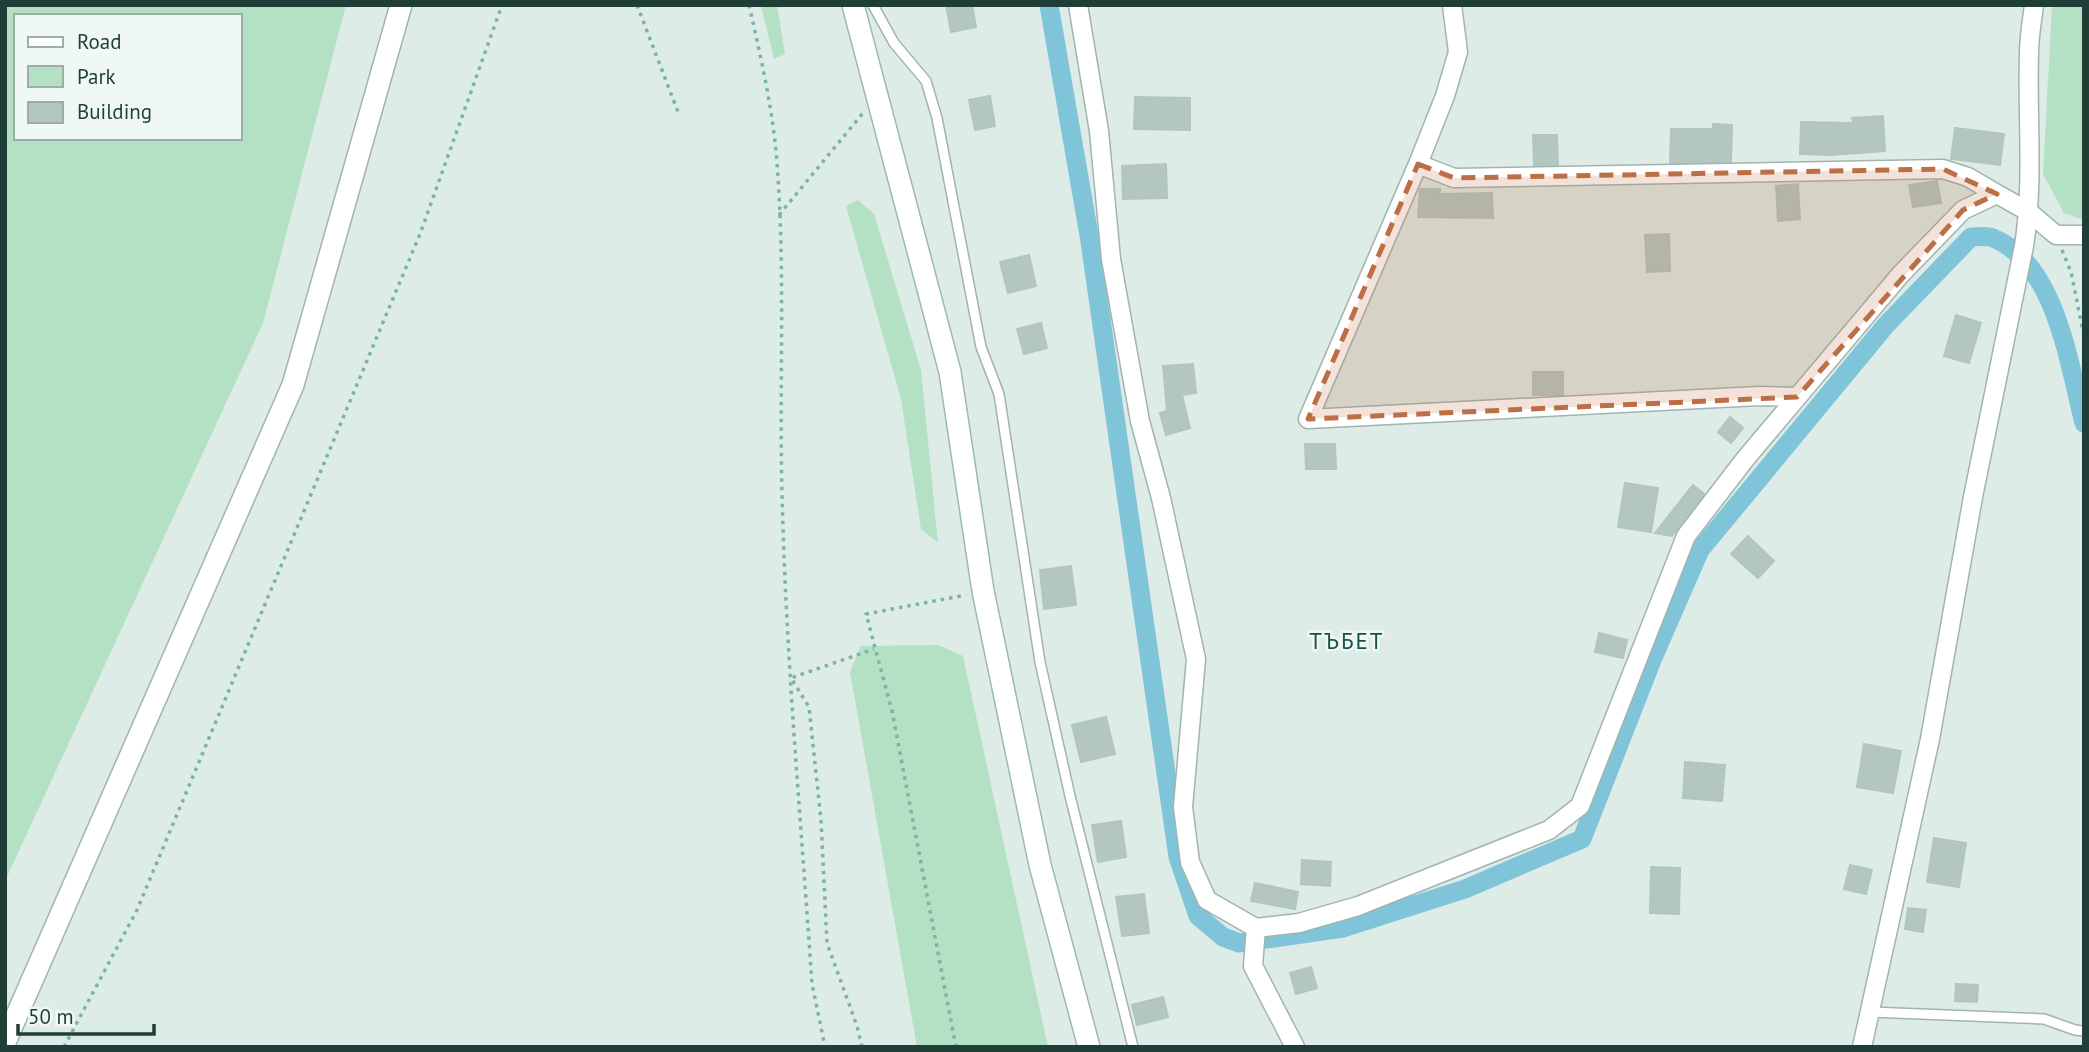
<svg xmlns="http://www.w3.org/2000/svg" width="2089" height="1052" viewBox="0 0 2089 1052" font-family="'PT Sans',sans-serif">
	<rect width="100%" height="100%" fill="#deece7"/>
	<path fill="#b4e0c3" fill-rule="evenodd" d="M5,5h341l-83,318 -258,558zM16,16h224v122h-224z
		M761,5h16l8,49 -11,5z
		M2052,5h32v215l-20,-7 -21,-39z
		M858,200l16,14 47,156 17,173 -17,-14 -20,-130 -55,-193z
		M938,645l25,11 85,391h-131l-67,-375 11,-26z"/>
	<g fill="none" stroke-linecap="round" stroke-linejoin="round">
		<path stroke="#7fc4d8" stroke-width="19" d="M1049,5l40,230 89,622 20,59 25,21 16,6 104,-15 122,-39 117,-50 70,-179 48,-110 186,-225 85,-88c7,0 16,-2 22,1 63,25 76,127 91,185"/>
	</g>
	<path fill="#b3c7c0" stroke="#b0c6bf" stroke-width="2" d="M946,5h26l4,22 -25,5z
		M990,96l5,30 -20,4 -6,-30z
		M1135,97l55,1v32l-56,-1z
		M1883,116l2,35 -54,4 -31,-1 1,-32 52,1 -1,-5z
		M1713,124l19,1 -1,37 -61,1 1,-34h42z
		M1955,128l49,6 -4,31 -49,-6z
		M1533,135h24l1,30h-24z
		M1166,164l1,34 -44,1 -1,-33z
		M1937,181l4,22 -28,4 -4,-22z
		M1798,184l2,35 -22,2 -2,-35z
		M1420,189h20v5l52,-1 1,25 -75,-1z
		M1669,234l1,37 -23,1 -2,-37z
		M1029,255l7,31 -28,7 -8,-31z
		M1956,315l25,8 -12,40 -25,-7z
		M1041,323l6,25 -23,6 -7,-25z
		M1193,364l3,29 -14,2 8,33 -24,7 -6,-22 7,-2 -4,-45z
		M1533,372h30v23h-30z
		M1730,417l13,11 -12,15 -13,-11z
		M1305,444h30l1,25h-30z
		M1625,483l33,5 -7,44 -33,-5z
		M1693,485l11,9 -32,42 -17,-3z
		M1748,536l26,25 -16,17 -27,-24z
		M1071,566l5,39 -32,4 -4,-39z
		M1599,633l28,7 -4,18 -28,-6z
		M1106,717l9,37 -34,8 -9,-37z
		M1864,744l37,7 -8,42 -36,-6z
		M1685,762l40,3 -3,36 -39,-3z
		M1121,821l5,36 -28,5 -6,-37z
		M1934,838l32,5 -7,44 -32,-5z
		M1302,860l29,2 -1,24 -29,-2z
		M1850,865l22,5 -6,24 -22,-5z
		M1651,867l29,1 -1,46 -29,-1z
		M1255,883l43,9 -3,17 -44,-8z
		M1144,894l5,39 -27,3 -6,-39z
		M1908,908l18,2 -3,22 -18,-3z
		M1311,967l6,21 -21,6 -6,-21z
		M1956,984l22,1 -1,17 -22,-1z
		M1163,997l5,20 -31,8 -5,-20z"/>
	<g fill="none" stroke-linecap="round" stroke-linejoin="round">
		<g stroke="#a1b4af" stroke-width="12">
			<path id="service" d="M873,5l21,38 32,38 11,37 44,229 18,47 41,268 30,134 63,251
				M1870,1012l174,7 31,11 9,1"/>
		</g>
		<g stroke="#a1b4af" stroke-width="21">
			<path id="minor" d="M1078,5l21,126 12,128 29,162 21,77 35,161 -13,148 7,55 17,38 49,28
				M1452,5l6,47 -13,44 -27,68 -110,255 451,-23 38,1
				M1418,164l36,14 489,-9 25,8 29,17
				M1295,1047l-42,-81 3,-38 43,-5 59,-17 191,-76 31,-24 106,-270 60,-78 155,-184 62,-64 34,-16 32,18 27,23h28
				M1862,1047l68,-308 43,-242 51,-251c10,-64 3,-128 5,-193 0,-16 3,-32 5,-48"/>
		</g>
		<g stroke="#a1b4af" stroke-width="24">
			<path id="tertiary" d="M5,1042l288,-657 108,-380"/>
		</g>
		<g stroke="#9cb9b1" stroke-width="24">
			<path id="secondary" d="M853,5l97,367 33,219 57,274 49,182"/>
		</g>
		<path stroke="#7bb3a6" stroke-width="3.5" stroke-dasharray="3.5 5" stroke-linecap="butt" d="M637,5l41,107
			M749,5c11,48 22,96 27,146 10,114 3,229 6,343 4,164 19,327 30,490l13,63
			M779,215l84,-102
			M2062,250l9,22 13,64
			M64,1047l73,-137 283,-676 82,-229
			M862,1047l-5,-21 -30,-83 -6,-123 -12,-113 -18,-29 83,-29
			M956,1047l-64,-336 -26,-97 100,-19"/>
		<use href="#service" stroke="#fff" stroke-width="9"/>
		<use href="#minor" stroke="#fff" stroke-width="18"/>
		<use href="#tertiary" stroke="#fff" stroke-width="21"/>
		<use href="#secondary" stroke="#fff" stroke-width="21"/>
	</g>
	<path fill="#bc6e44" fill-opacity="0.2" stroke="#bc6e44" stroke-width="5" stroke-dasharray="14 9" stroke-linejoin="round" d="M1418,164l36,14 489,-9 54,25 -34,16 -166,187 -489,22z"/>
	<g text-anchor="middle" stroke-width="5" stroke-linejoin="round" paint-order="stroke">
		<g font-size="23" letter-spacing="2" fill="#175248" stroke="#eff8f4">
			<text x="1347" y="649">ТЪБЕТ</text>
		</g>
	</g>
	<rect width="2089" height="1052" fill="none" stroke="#1e3e37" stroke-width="14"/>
	<rect x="14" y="14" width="228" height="126" fill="#eff8f4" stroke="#9baea8" stroke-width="2"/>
	<rect x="28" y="37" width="35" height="10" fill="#ffffff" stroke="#9baea8" stroke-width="2"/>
	<text x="77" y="49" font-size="21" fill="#1e3e37">Road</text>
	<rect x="28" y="66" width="35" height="21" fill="#b4e0c3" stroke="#9baea8" stroke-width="2"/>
	<text x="77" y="84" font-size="21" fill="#1e3e37">Park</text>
	<rect x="28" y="102" width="35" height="21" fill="#b3c7c0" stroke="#9baea8" stroke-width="2"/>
	<text x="77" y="119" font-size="21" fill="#1e3e37">Building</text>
	<path d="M18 1024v10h136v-10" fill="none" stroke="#1e3e37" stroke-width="3.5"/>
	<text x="28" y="1024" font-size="21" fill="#1e3e37" stroke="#eff8f4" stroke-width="5" paint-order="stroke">50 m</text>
</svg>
